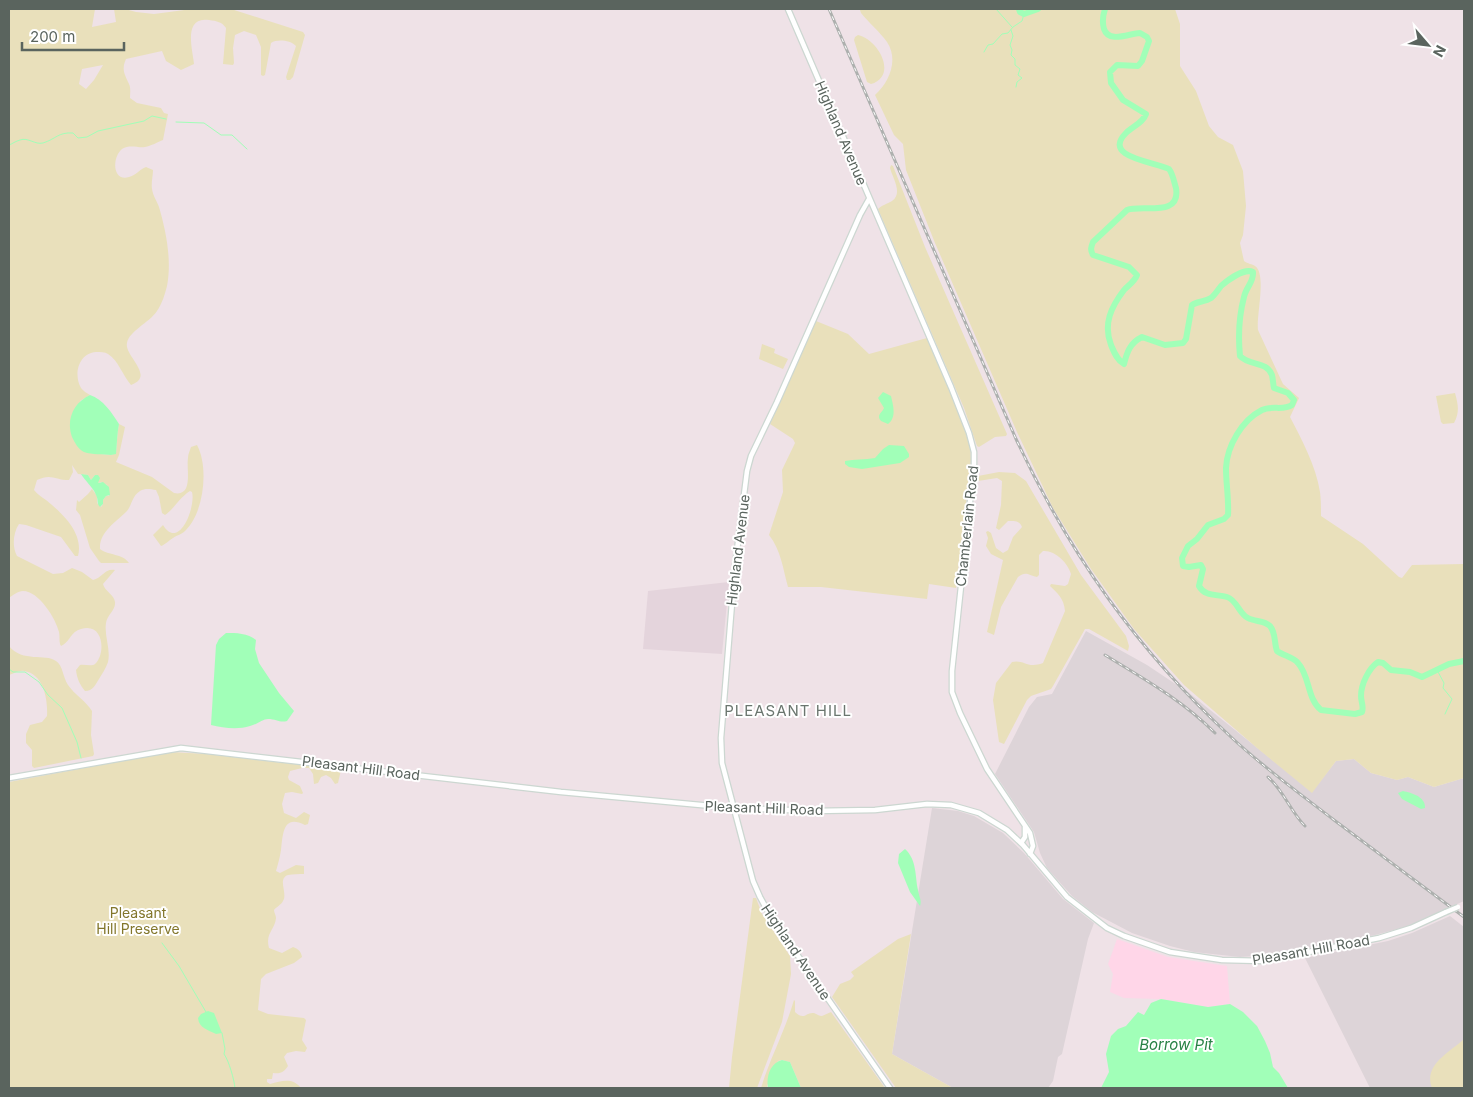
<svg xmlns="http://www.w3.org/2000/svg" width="1473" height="1097" viewBox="0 0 1473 1097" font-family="Inter,sans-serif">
	<rect width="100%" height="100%" fill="#efe2e7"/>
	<path fill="#ffd6e8" d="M1117,939l51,18 59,9 3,38 -22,3 -47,-8 -37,-1 -14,-6 3,-18 -5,-10z"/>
	<path fill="#ddd4d8" d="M1086,631l61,34 42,28 123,99 24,-31 18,-2 17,14 26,7 11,-3 26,10 30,-9v123l-55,25 -34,9 -104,20 -31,2 -46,-5 -24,-6 -38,-13 -40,-21 -20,-16 -25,-28 -7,-15 -6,-21 -39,-58 34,-67 8,-10 15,-3z
		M932,808l26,3 16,5 29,17 21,20 39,46 31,24 -6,16 -26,115 -4,3 -5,24 -5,7h-95l-61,-34z
		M1450,916l14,11v161h-94l-65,-130 83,-17 24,-8z"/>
	<path fill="#e4d4dc" d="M729,582l-7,72 -79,-5 5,-58z"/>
	<path fill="#e9e0bb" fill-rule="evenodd" d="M9,9h86l-3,18 24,-5 -2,-13h11l11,3 18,2 38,-5h39l72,23 2,3 -12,42 -3,3h-3l-1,-3 10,-31c-6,-6 -19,-7 -25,-3l-6,32 -2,1 -2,-1v-28l-5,-12 -12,-4 -9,4 -2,13 1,15 -1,2 -10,-1 3,-36c-4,-6 -9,-7 -17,-8 -27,-4 -16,31 -15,44l-13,6 -15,-9 -4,-10 -36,8c-5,11 -1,16 3,25 2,4 1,10 1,14l7,5 24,5 3,5 4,1 -5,26c-5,2 -12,6 -18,7 -8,1 -15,-3 -23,2 -10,8 -10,33 7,28 6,-1 11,-8 17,-10l7,3c0,6 -2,13 -1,19 1,7 5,12 7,18 7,24 13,53 8,79 -2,8 -5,18 -10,25 -8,12 -28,20 -30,32 -3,13 29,33 4,42 -8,-9 -13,-25 -23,-31 -3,-2 -8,-2 -12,-2 -17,1 -23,22 -15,36 2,3 6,5 9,7l-10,6 10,52 21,2 5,-2c1,-9 1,-19 3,-29l6,3 -6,28 -3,7 36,15 22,16c20,4 12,-24 14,-35 0,-4 2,-8 3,-11l6,-2c12,22 7,67 -11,85 -3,4 -9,5 -13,8 -4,2 -8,7 -12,8l-8,-11 10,-10c16,26 33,-18 29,-33l-2,-1c-11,7 -16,18 -25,24l-3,-2 -3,-16 -3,-7c-6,-1 -11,-2 -16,1 -8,5 -8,14 -13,20 -11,11 -28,21 -27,38 9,7 22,4 29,14h-28l-2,-2 -9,-13 -10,-33 -4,-5 1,-10 2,2 9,-8 4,-5 5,7v7l4,4 2,-3v-4l3,-4h3l-2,-11 -6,-3 -3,1 -3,-8 -4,5 -3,-5 -10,-1 -6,-9 1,7 -4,8c-14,0 -18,-7 -32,0l-3,10c4,5 8,7 12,10 16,13 38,33 32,56h-3l-14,-19 -35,-12 -7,-1c-6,9 -7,23 -2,32l36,18 10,-1 9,-5 10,4 11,8c9,-2 12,-12 22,-10l-12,14c2,8 11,10 12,18 1,8 -8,13 -9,21 -2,13 5,26 2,39 -2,6 -6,12 -9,17 -4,6 -6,12 -14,12 -5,-6 -8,-12 -9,-21l4,-5c5,-1 11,2 15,-1 11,-10 9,-42 -14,-35 -10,2 -11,13 -20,17l-1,-2c-1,-4 0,-7 -1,-12 -3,-13 -20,-41 -36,-41 -5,0 -10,4 -14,7zM103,65l-9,15 -8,9 -7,-5 3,-15z
		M863,9h312l5,15v42l16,25 13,35 9,11 15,8 10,26 3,35 -3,29 -3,8 4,18c4,3 8,3 11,5 12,8 1,50 3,64l25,54 16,14 -9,19c12,23 26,49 30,75 1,7 1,16 1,24l42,28 36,33 3,1 10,-13 52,-1v214l-30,9 -26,-10 -11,3 -26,-7 -17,-14 -18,2 -24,32 -55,-45 -73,-63 -50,-56 -43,-60 -38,-61 -36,-76 -82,-189 -29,-73 -3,-26 -9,-9 -19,-40c14,-12 24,-35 12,-53 -7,-10 -18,-19 -26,-29l-1,-3z
		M858,35c21,5 40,41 13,49l-4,-2 -13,-42 1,-3z
		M891,165l2,1 32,81 82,187 -1,2 -11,1 -16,10 -2,-1 -13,-38 -86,-199c4,-4 9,-5 14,-8 11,-8 1,-22 -2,-33z
		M816,321l32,13 21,20 58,-16 39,92 4,13 1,17 -15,128 -27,-4 -2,15 -106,-12h-33c-5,-18 -7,-37 -19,-52l14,-43 -1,-22 13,-27 -2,-4 -23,-15z
		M762,344l13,5 -1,4 14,6 -5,10 -24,-10z
		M1455,393c3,11 5,19 -1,30l-11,1 -2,-2 -5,-26z
		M999,472l16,1 11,8 55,94 45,61 3,10 -1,5 -39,-22h-4l-32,57 -2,3 -20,7 -4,4 -23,44 -5,-2 -6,-42 3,-17 16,-21c12,-3 15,7 31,1l22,-52c-1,-13 -8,-18 -15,-25l1,-2 14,2 3,-2 3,-10c-3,-11 -16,-24 -28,-23l-4,4v20l-2,2c-9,-2 -11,-6 -19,0l-17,30 -7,28 -7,-3 16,-72 -12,-6 -5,-8 2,-8 -2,-6 2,-1 3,2 5,15 7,5 5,-3 5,-13 9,-10c-3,-7 -8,-6 -14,-6l-9,9 -3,-2 5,-23 1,-24 -5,-3 -19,3v-5z
		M9,646c14,17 36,7 47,15 7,4 7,17 12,24 7,10 18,16 24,26l-1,24 3,19 -1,2 -59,12 -2,-2v-16l-6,-7v-9l4,-9 12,-3 5,-6c1,-16 -3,-42 -23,-45 -5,-1 -11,3 -15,4z
		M170,752l37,2 77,9 4,-1 53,8 -3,13 -3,1 -4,-6 -5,-3 -5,2 -3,6 -4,1 -1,-10 -4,-6h-7l-12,3 -2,6 1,3 11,6 3,7 -1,1 -10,-2 -7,1 -3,11 2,9 12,5 8,-6 6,3 -2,9 -3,1c-23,-12 -22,11 -24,25 -1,7 -3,14 -5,21l4,2 16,-8 8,1v8c-5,0 -11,0 -16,1 -11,4 0,18 -5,26 -2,4 -7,6 -9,9 0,3 2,5 2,8 -1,12 -11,15 -7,30l13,5 11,-6c5,2 8,4 9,10l-8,6 -28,11 -5,5 -3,31 10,4 36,4 2,2 -4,20 5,8 -2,4 -9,-1 -9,2 -3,4 4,9c-4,6 -7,8 -15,7l-1,6h-5v3l3,2c12,-3 22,-7 31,4h-292v-306z
		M753,898h3l6,16 28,42 1,18 -9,48 -25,66h-28l3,-31z
		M911,934l-19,120 61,34h-57l-64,-91 8,-13 10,-4 4,-4 -3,-4 47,-33z
		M794,1000l1,1v11c10,9 10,0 19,1 3,1 5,3 8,3l9,-4 54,76h-84l-11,-26 -8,-2 -4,1 -11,25 1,2h-7c9,-30 24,-57 33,-88z
		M1464,1039v49h-32c-9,-23 17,-35 32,-49z"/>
	<path fill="#a1ffb8" d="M883,392l8,4c2,9 6,21 -3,28l-7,-3c-5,-6 1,-8 3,-13l-6,-10z
		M90,395c13,4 22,18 29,29 -2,10 -2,20 -3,30l-5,1c-8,-1 -19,0 -27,-3 -6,-3 -9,-9 -12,-15 -6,-17 1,-34 18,-42z
		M889,445l15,1 5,8v3l-9,6 -38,6 -13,-2 -4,-3v-3c9,-2 20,-1 30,-3l8,-9z
		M81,474l7,1 3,5 4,-5h3l2,3 -2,5 5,-1 6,5 1,8 -4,1 -3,4v4l-3,3c-4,-4 -1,-6 -4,-12 -3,-8 -11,-14 -15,-21z
		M226,633c10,0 22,0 30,7l-1,9 4,14 20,30 15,18 -7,10c-7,2 -11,-2 -19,-2 -5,0 -12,6 -18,7 -12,4 -27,2 -39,-1l5,-80 3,-6z
		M1403,791c9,2 23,6 22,17l-4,1 -19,-10 -4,-6z
		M905,849c12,11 10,27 13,41 1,7 4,10 2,16l-10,-14 -12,-29 1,-9z
		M1161,999l47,8 22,-3 13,8 14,14 8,15 5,12 3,14 6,6 9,15h-187l8,-16 -3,-18 5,-18 7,-7 8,-3 12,-14 6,3 7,-12z
		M208,1011l6,2 8,20 -6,1c-8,-4 -17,-6 -18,-16l3,-4z
		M782,1060l8,2 11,26h-33c-2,-11 2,-25 14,-28z"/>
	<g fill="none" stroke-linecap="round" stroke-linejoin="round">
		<path stroke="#a1ffb8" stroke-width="1" d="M996,9l16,18
			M1011,30l2,6 -3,9 2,5 -1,5 4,4v6l5,4 -2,6 4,3 -5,4 -1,5
			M984,52l4,-7 5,-1 9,-10 6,-1 5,-6 9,-6 2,-7
			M176,122l28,1 17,12h11l15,14
			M9,145c3,-1 7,-4 11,-5 8,-3 15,5 23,3 13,-4 15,-11 30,-10l5,5 9,-1 11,-6 46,-10 8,-5 14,3
			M9,669l4,3h12l14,10 9,13 14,13 15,34 4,16
			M1437,670l7,13 -1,5 9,11 -7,15
			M162,943l17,23 27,46
			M222,1033l3,16 -1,5c5,7 10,25 11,34"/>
		<path stroke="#a1ffb8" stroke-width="6" d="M1019,9l1,3 4,2 14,-5
			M1105,9c-2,6 -3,13 -1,20 5,15 26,4 36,4l7,4 2,4 -7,20 -4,5 -21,-1 -7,7 1,11 12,17 23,14c-3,9 -13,12 -20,19 -25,25 31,29 43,36 4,5 5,13 7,19 5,30 -34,16 -49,22l-34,32c-2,5 -3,8 0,13l36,12 8,8c-2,6 -8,10 -13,15 -13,17 -21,34 -13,55 3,7 6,15 13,19 3,-12 6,-21 18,-27l23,8 18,-2 3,-4 6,-34c6,-4 13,-3 19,-7 4,-3 7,-8 10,-12 7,-6 23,-18 32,-14 1,10 -7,15 -9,25 -5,19 -6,39 -4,59 9,10 27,5 32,19 1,4 1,9 2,13l14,5 6,7 -2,5c-9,6 -20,0 -30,5 -20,10 -35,36 -36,58 0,16 3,32 2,47l-4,4 -16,6 -11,14 -9,7 -6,12 1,8 6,1 12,-2 2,4 -4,17c6,11 18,8 28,11 10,3 12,17 21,21 7,4 16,2 22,8 6,7 4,17 7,25 7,5 16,6 21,12 12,13 9,36 23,47l34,4 7,-2c2,-6 -1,-10 -1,-16 0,-12 8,-28 17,-34l5,1 8,7 19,2 12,5 27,-13 15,-3"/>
		<g stroke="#ccd7d1" stroke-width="7">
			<path id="secondary" d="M788,9l163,378 18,46 5,19v12l-22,207v21l8,21 27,56 43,64 3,13 -3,8
				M869,199l-9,16 -83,187 -26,54 -4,15 -12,95 -14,172 1,25 31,118 7,16 11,20 119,171
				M9,778l172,-30 380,44 172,16 80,3 62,-1 52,-6 24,1 28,8 28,17 16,15 44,52 40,31 17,8 46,16 52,8 41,1 116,-23 32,-10 35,-16
				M1021,843l4,-6v-11"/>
		</g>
		<use href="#secondary" stroke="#fff" stroke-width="4.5"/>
		<g stroke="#adb0ae" stroke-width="3">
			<path id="rail" d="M829,9l187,430c54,116 121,211 215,298 32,30 68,56 103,83 43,32 87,65 130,97
				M1105,655c39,24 77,45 110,78
				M1268,777c16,14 22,34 37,49"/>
		</g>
		<use href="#rail" stroke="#fff" stroke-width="1" stroke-dasharray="4" stroke-linecap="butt"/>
		<g stroke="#ccd7d1" stroke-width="7" stroke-linecap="butt">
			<path id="secondary-bridge" d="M1446,912l12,-5"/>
		</g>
		<use href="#secondary-bridge" stroke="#fff" stroke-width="4.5"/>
	</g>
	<g text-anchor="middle" stroke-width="4" stroke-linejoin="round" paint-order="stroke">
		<g font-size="14" fill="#5a645e" stroke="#fff">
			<text transform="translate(841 133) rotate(67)" y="5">Highland Avenue</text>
			<text transform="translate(967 526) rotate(-84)" y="5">Chamberlain Road</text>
			<text transform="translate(738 550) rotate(-83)" y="5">Highland Avenue</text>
			<text transform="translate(361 768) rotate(7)" y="5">Pleasant Hill Road</text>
			<text transform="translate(764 808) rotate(2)" y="5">Pleasant Hill Road</text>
			<text transform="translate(1311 950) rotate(-10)" y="5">Pleasant Hill Road</text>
			<text transform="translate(796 952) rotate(56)" y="5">Highland Avenue</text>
		</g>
		<g font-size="14" fill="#82762b" stroke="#fff">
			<text x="138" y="918">Pleasant<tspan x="138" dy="16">Hill Preserve</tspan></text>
		</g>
		<g font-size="15" letter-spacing="1" fill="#6b766f" stroke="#fff">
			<text x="788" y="716">PLEASANT HILL</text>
		</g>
		<g font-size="15" font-style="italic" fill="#288246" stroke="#fff">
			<text x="1176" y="1050">Borrow Pit</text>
		</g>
	</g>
	<rect width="1473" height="1097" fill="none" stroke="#5a645e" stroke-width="20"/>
	<g transform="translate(1428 45) rotate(118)" stroke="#ffffff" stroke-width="4" paint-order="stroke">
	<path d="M0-4L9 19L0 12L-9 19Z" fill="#5a645e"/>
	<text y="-8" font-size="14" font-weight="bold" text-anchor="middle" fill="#5a645e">N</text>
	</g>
	<path d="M22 42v8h102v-8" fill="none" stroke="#5a645e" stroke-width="2.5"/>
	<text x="30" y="42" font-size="15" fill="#5a645e" stroke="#ffffff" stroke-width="4" paint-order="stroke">200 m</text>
</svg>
